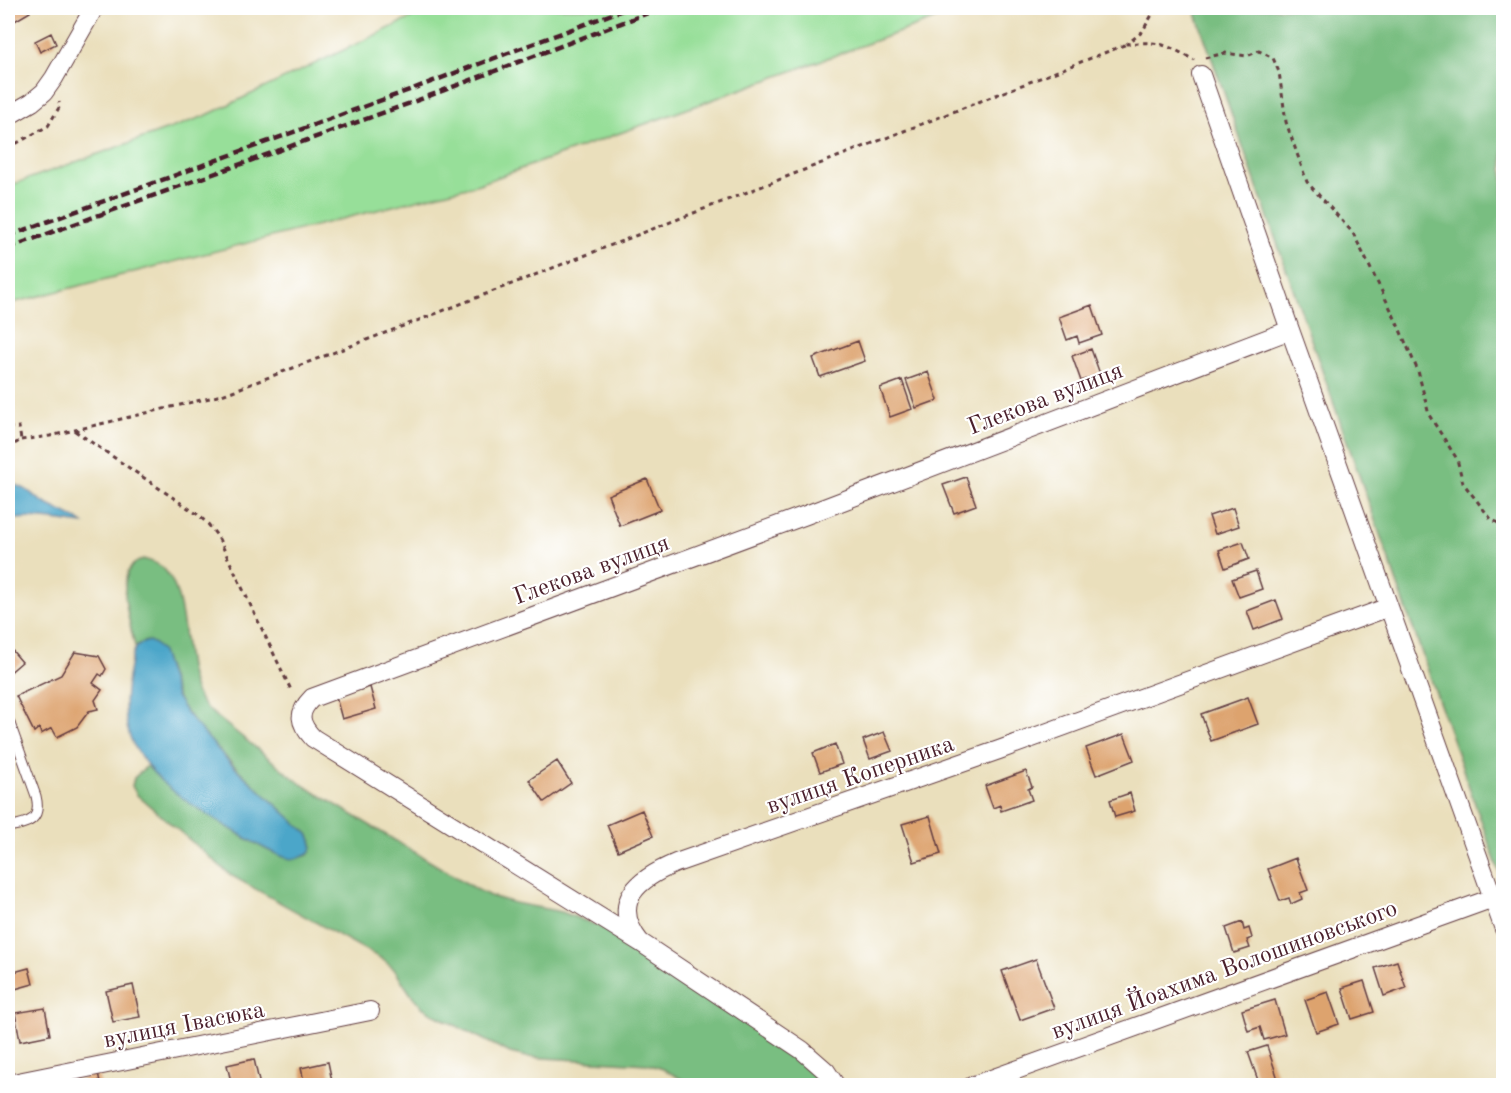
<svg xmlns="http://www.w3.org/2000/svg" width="1511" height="1093" viewBox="0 0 1511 1093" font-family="'Old Standard TT',serif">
	<rect width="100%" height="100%" fill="#fff"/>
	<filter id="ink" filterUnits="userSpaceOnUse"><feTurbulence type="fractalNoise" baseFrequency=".0167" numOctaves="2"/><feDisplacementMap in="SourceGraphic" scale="12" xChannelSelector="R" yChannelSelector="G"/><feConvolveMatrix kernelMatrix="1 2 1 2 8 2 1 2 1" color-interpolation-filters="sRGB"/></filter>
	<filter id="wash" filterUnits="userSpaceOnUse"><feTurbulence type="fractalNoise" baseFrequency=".008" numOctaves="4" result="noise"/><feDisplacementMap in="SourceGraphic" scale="24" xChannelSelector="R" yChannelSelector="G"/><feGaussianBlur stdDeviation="1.35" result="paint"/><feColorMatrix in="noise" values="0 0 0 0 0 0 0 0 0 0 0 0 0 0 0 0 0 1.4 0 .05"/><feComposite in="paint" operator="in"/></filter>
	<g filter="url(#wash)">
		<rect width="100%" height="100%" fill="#eadfbc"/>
		<path fill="#97df99" stroke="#707f62" stroke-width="1.5" d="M432,8h534l-487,176 -471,120v-118l197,-70z"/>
		<path fill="#79be81" stroke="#626e56" stroke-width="1.5" d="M1194,8h309v875z
			M143,559c8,2 15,4 21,10 25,26 17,92 33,125 3,7 8,13 14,18l90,72 175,105 14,7 25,7 47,9 78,30 196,143h-144l-29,-16 -16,-5 -120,-7 -17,-4 -73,-37 -15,-9 -12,-14 -16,-24 -12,-10 -150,-83 -95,-81 -5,-9 2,-8 13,-12c28,29 62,50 97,71 13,7 31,19 46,21 5,1 13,-2 18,-3 5,-8 4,-13 0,-21 -34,-31 -69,-61 -100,-96 -10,-11 -20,-22 -28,-36 -11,-16 -15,-79 -45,-55 -4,-21 -18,-62 -4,-80 3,-4 8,-6 12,-8z"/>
		<path fill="#4ba6c9" stroke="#4a627a" stroke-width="1.5" d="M8,484c18,1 23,11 37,19 14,8 25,11 39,21 -19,-2 -60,-10 -76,-3z
			M149,641l6,3 7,8 14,44 11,18 43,49 78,71c5,8 7,18 -4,22 -4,2 -9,3 -13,3 -16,-3 -36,-16 -50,-24 -27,-16 -56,-33 -80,-54 -11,-11 -20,-23 -28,-37 -10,-20 -9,-45 -5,-67 4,-16 2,-33 21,-36z"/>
		<g id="blocks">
			<path fill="#dda36e" d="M8,8h19l3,4 -22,13z
				M51,33l5,11 -16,8 -5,-11z
				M1092,305l10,30 -23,8 -2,-7 -10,4 -8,-23z
				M858,341l7,20 -45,16 -7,-19z
				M1091,349l9,25 -19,7 -9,-25z
				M928,372l10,28 -22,8 -10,-28z
				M902,380l10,29 -22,8 -10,-29z
				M966,477l10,28 -22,8 -11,-28z
				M647,479l13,31 -40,16 -12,-31z
				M1233,508l6,18 -24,8 -6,-18z
				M1243,542l6,17 -24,9 -6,-18z
				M1256,571l6,18 -23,8 -7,-18z
				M1276,600l7,19 -29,11 -7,-19z
				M10,648l12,14 -14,12v-24z
				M75,652l24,4 7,13 -4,7 -3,-2 -6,9 9,7 -7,10 3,9 -9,2 -12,16 -20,10 -5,-9 -11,6 -2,-6 -5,4 -18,-36 45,-21z
				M370,687l6,22 -34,10 -6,-22z
				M1248,697l10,27 -47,17 -10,-27z
				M884,732l8,19 -22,8 -7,-19z
				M1124,734l10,26 -38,15 -10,-27z
				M835,744l7,20 -22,8 -7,-19z
				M557,761l14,22 -27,19 -15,-22z
				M1026,771l6,16 -4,2 4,11 -31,11 -1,-6 -7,3 -8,-22z
				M1130,793l5,18 -20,6 -5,-17z
				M642,810l11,26 -35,15 -11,-26z
				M930,816l11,38 -27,8 -12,-38z
				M1296,858l12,32 -8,3 2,6 -11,5 -2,-6 -9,3 -12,-32z
				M1242,922l2,8 5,-2 3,10 -5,2 3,8 -16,5 -8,-25z
				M1036,959l18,49 -34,12 -18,-49z
				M1397,961l9,27 -22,8 -9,-28z
				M29,968l4,16 -18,5 -5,-16z
				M1364,981l10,31 -22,7 -10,-31z
				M133,985l7,32 -27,5 -7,-31z
				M1328,992l11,32 -23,8 -11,-32z
				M1275,1000l10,34 -21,6 -4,-13 -12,4 -6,-21z
				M45,1008l5,27 -30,6 -5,-28z
				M1267,1046l13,39 -2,1h-18l-12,-34z
				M254,1059l6,27h-28l-5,-21z
				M328,1062l5,24h-28l-4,-18z
				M98,1073l3,13h-18l-2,-9z"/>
		</g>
	</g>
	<g filter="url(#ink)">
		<use href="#blocks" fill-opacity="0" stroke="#623c41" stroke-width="1.5"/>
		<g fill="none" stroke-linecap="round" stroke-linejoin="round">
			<g stroke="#623c41" stroke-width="11">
				<path id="service" d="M8,718l28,78c6,25 -8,27 -28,31"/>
			</g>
			<g stroke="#623c41" stroke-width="20">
				<path id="minor" d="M1201,75l89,255 214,599
					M8,116l24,-14 12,-10 10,-14 40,-70
					M640,942l-327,-204c-14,-15 -16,-25 -1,-40l494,-183 484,-185
					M8,1084l362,-73
					M836,1086l-10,-15 -24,-21 -162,-108c-32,-41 0,-64 36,-79l323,-113 390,-143
					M972,1086l521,-188"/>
			</g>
			<path stroke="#623c41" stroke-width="3" stroke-dasharray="4.5 4.5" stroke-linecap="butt" d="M1156,8l-14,24 -15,12c32,-4 40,1 67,16
				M1205,58l20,-5 22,3 12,-5 14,7 6,14 7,50 21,60 46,51 40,81 25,57 11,44 28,44 6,24 28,36 13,7
				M8,148l40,-22 12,-20 -1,-4
				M8,428l11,-1 2,13 -13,8
				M75,431l122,83 11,10 10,13 74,155
				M21,440l29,-4 172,-41 205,-78 700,-273"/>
			<use href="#service" stroke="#fff" stroke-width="9"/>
			<use href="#minor" stroke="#fff" stroke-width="18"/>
			<path stroke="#4a1f2b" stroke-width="4.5" stroke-dasharray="9 4.5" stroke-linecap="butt" d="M8,236l407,-148 213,-80
				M8,248l405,-146 248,-94"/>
		</g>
	</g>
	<g text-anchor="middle" stroke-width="4.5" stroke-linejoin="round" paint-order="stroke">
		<g font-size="24" fill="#4a1f2b" stroke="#fff">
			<text transform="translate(1045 398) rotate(-21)" y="8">Глекова вулиця</text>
			<text transform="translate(591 569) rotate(-20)" y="8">Глекова вулиця</text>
			<text transform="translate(860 774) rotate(-19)" y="8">вулиця Коперника</text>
			<text transform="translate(1224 969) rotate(-20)" y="8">вулиця Йоахима Волошиновського</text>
			<text transform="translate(184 1024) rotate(-11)" y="8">вулиця Івасюка</text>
		</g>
	</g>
	<rect width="1511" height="1093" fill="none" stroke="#fff" stroke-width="30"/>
</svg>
